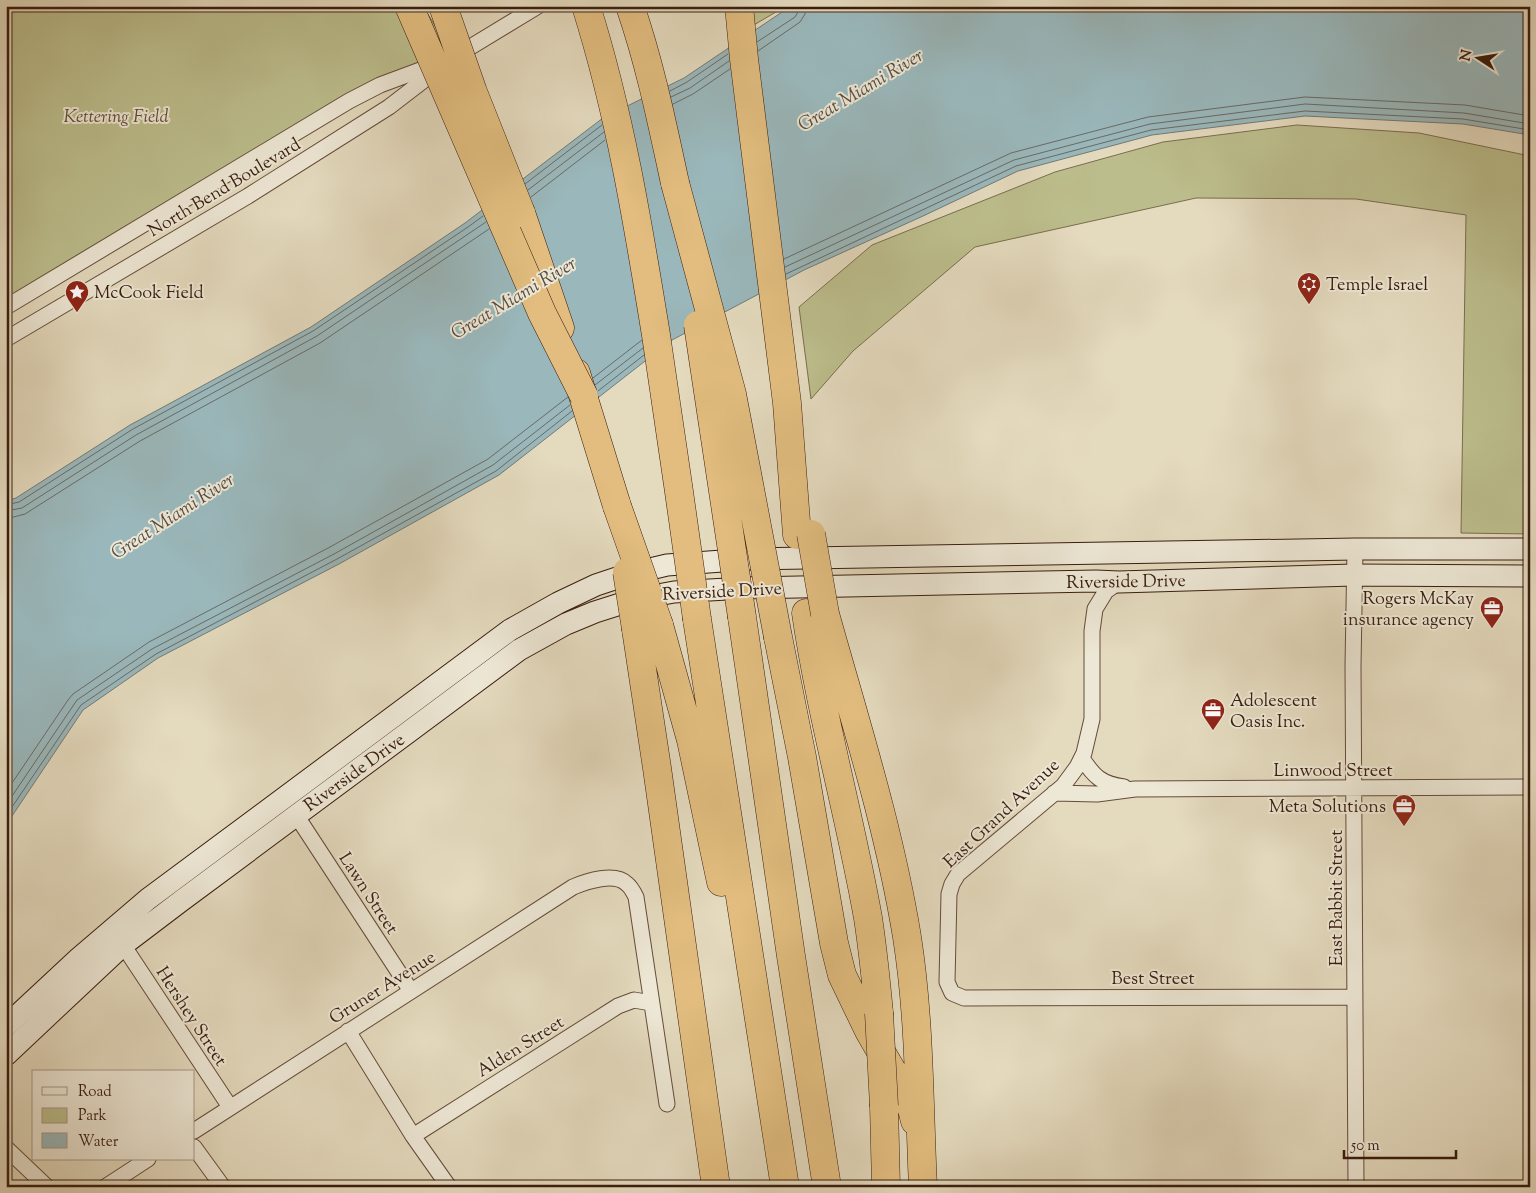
<svg xmlns="http://www.w3.org/2000/svg" width="1536" height="1193" viewBox="0 0 1536 1193" font-family="'Sorts Mill Goudy',serif">
	<rect width="100%" height="100%" fill="#e4dabe"/>
	<filter id="stains"><feTurbulence type="fractalNoise" baseFrequency=".004" numOctaves="4"/><feColorMatrix values="0 0 0 0 .2 0 0 0 0 .09 0 0 0 0 .02 0 0 0 .5 -.17"/></filter>
	<radialGradient id="worn" r=".72"><stop offset=".6" stop-color="#630" stop-opacity="0"/><stop offset="1" stop-color="#630" stop-opacity=".3"/></radialGradient>
	<path fill="#bcbd8c" stroke="#7a6d4e" d="M6,6h417l31,51 -74,28 -374,222z
		M741,6h45l-44,26z
		M1297,125l122,8 111,23v378l-69,-1 5,-318 -110,-16 -160,-1 -221,49 -122,104 -42,48 -12,-92 73,-62 183,-73 108,-30z"/>
	<path fill="#9ab8bc" stroke="#737a77" d="M791,6h739v129l-67,-11 -158,-8 -153,19 -134,36 -95,45 -119,54 -132,70 -173,135 -160,89 -181,94 -75,52 -77,115v-324l10,-3 114,-73 181,-98 154,-104 138,-105 81,-40z"/>
	<g fill="none" stroke-linecap="round" stroke-linejoin="round">
		<path stroke="#6a6a66" stroke-width="1" d="M757,42l38,-25 3,-5 1,-6
			M758,51l42,-29 5,-8 1,-8
			M670,91l17,-9 41,-28
			M671,97l19,-9 39,-27
			M673,104l20,-10 37,-25
			M525,184l77,-59
			M528,190l76,-58
			M531,197l74,-57
			M784,259l227,-106 137,-36 157,-20 160,8 65,11
			M785,267l229,-107 136,-36 155,-20 159,9 66,11
			M786,274l230,-108 135,-36 154,-19 158,8 67,11
			M593,378l49,-38
			M595,385l48,-37
			M598,391l46,-36
			M6,505l13,-3 114,-73 180,-98 155,-104 15,-11
			M6,511l16,-3 114,-73 181,-99 169,-114
			M6,519l19,-5 115,-73 180,-98 169,-114
			M6,792l62,-92 5,-6 76,-52 181,-95 158,-88 80,-62
			M6,805l71,-105 75,-51 182,-95 159,-89 77,-60
			M6,816l75,-111 75,-51 181,-95 159,-88 76,-60"/>
		<g stroke="#644c3b" stroke-width="17">
			<path id="minor" d="M6,307l343,-206 31,-16 59,-22
				M6,339l242,-143 141,-89 65,-50 84,-51
				M1355,549l-2,117 3,521
				M1119,582l-13,9 -11,18 -3,22v88l-8,34 -7,14 -14,19 -105,88 -6,10 -3,10 -2,88 5,11 12,5 391,-1
				M1082,758c12,19 20,26 42,29
				M1054,793l43,1 38,-5 395,-2
				M296,815l115,176
				M123,945l107,162
				M348,1031l65,105 36,51
				M194,1131l379,-244c14,-6 42,-15 54,-3 4,3 7,9 9,13l31,207
				M413,1136l205,-130 16,-6 17,3
				M194,1147l29,40
				M6,1148l41,39
				M105,1187l43,-28"/>
		</g>
		<g stroke="#391d0f" stroke-width="23">
			<path id="secondary" d="M6,1026l73,-68 69,-59 362,-269 48,-27 38,-18 33,-11 38,-9 83,-6 605,-10h175
				M6,1055l117,-110 58,-44 338,-251 47,-26 29,-12 41,-13 38,-7 71,-4 351,-7 23,1 234,-7 177,1"/>
		</g>
		<g stroke="#391d0f" stroke-width="29">
			<path id="motorway" d="M630,6c20,58 32,117 45,177
				M739,6l5,53 43,344 10,132
				M521,213l39,115
				M576,373l41,133
				M806,613c15,103 44,203 62,305 5,32 8,63 11,95
				M825,614c30,107 64,213 82,323 13,83 12,166 16,250
				M742,617l49,339 36,231
				M697,619l88,568
				M659,625l32,115 30,142
				M636,629l21,139 59,419
				M778,637l24,120 32,186 8,32 27,56 33,57 10,21 3,12
				M884,1106l2,81"/>
		</g>
		<use href="#minor" stroke="#ede7d5" stroke-width="15"/>
		<use href="#secondary" stroke="#ede7d5" stroke-width="21"/>
		<use href="#motorway" stroke="#e2bd7f" stroke-width="28"/>
		<g stroke="#391d0f" stroke-width="29" stroke-linecap="butt">
			<path id="motorway-bridge" d="M409,6l133,307 42,83
				M443,6l30,86 48,121
				M586,6c34,108 52,218 70,329 14,95 28,189 41,284
				M675,183l57,211 46,243
				M698,325l44,292
				M617,506l42,119
				M811,534l14,80
				M627,572l9,57
				M879,1013l5,93"/>
		</g>
		<use href="#motorway-bridge" stroke="#e2bd7f" stroke-width="28"/>
	</g>
	<defs>
		<g id="synagogue-pin" transform="scale(1.25)"><path d="M0 17L-7.5 6A9.5 9.5 0 1 1 7.5 6Z" fill="#8f2418" stroke="#ede7d5"/><path d="M0-6.5L5.6 3.2H-5.6ZM0 6.5L5.6-3.2H-5.6Z" fill="#fff"/></g>
		<g id="sight-pin" transform="scale(1.25)"><path d="M0 17L-7.5 6A9.5 9.5 0 1 1 7.5 6Z" fill="#8f2418" stroke="#ede7d5"/><path d="M0-6L1.8-2.2L6-1.7L2.9 1.2L3.7 5.4L0 3.3L-3.7 5.4L-2.9 1.2L-6-1.7L-1.8-2.2Z" fill="#fff"/></g>
		<g id="office-pin" transform="scale(1.25)"><path d="M0 17L-7.5 6A9.5 9.5 0 1 1 7.5 6Z" fill="#8f2418" stroke="#ede7d5"/><path d="M-6-3h4V-5.5h4V-3h4V5H-6ZM-1-4.5V-3h2v-1.5ZM-6 0V1H6V0Z" fill="#fff"/></g>
	</defs>
	<g fill-rule="evenodd">
		<use href="#synagogue-pin" x="1309" y="284"/>
		<use href="#sight-pin" x="77" y="292"/>
		<use href="#office-pin" x="1492" y="608"/>
		<use href="#office-pin" x="1213" y="710"/>
		<use href="#office-pin" x="1404" y="806"/>
	</g>
	<g text-anchor="middle" stroke-width="4" stroke-linejoin="round" paint-order="stroke">
		<g font-size="18" font-style="italic" fill="#604d34" stroke="#ede7d5">
			<text x="116" y="122">Kettering Field</text>
		</g>
		<g font-size="18" fill="#391d0f" stroke="#ede7d5">
			<text transform="translate(224 187) rotate(-31)" y="6">North Bend Boulevard</text>
			<text transform="translate(1126 581) rotate(-1)" y="6">Riverside Drive</text>
			<text transform="translate(722 591) rotate(-3)" y="6">Riverside Drive</text>
			<text x="1333" y="776">Linwood Street</text>
			<text transform="translate(354 772) rotate(-36)" y="6">Riverside Drive</text>
			<text transform="translate(1001 813) rotate(-43)" y="6">East Grand Avenue</text>
			<text transform="translate(369 893) rotate(57)" y="6">Lawn Street</text>
			<text transform="translate(1336 898) rotate(-90)" y="6">East Babbit Street</text>
			<text x="1153" y="984">Best Street</text>
			<text transform="translate(382 987) rotate(-32)" y="6">Gruner Avenue</text>
			<text transform="translate(192 1016) rotate(57)" y="6">Hershey Street</text>
			<text transform="translate(520 1046) rotate(-32)" y="6">Alden Street</text>
		</g>
		<g font-size="18" fill="#391d0f" stroke="#ede7d5" text-anchor="start">
			<text x="1326" y="290">Temple Israel</text>
			<text x="94" y="298">McCook Field</text>
			<text x="1474" y="604" text-anchor="end">Rogers McKay<tspan x="1474" dy="21">insurance agency</tspan></text>
			<text x="1230" y="706">Adolescent<tspan x="1230" dy="21">Oasis Inc.</tspan></text>
			<text x="1386" y="812" text-anchor="end">Meta Solutions</text>
		</g>
		<g font-size="19" font-style="italic" fill="#564c43" stroke="#ede7d5">
			<text transform="translate(860 89) rotate(-31)" y="7">Great Miami River</text>
			<text transform="translate(513 297) rotate(-31)" y="7">Great Miami River</text>
			<text transform="translate(172 515) rotate(-33)" y="7">Great Miami River</text>
		</g>
	</g>
	<rect width="1536" height="1193" fill="none" stroke="#e4dabe" stroke-width="25"/>
	<rect x="8" y="8" width="1521" height="1178" fill="none" stroke="#391d0f" stroke-width="2.5"/>
	<rect x="12" y="12" width="1511" height="1168" fill="none" stroke="#391d0f"/>
	<rect x="32" y="1070" width="162" height="90" fill="#ede7d5" stroke="#a59686"/>
	<rect x="42" y="1087" width="25" height="8" fill="#ede7d5" stroke="#a59686"/>
	<text x="78" y="1096" font-size="15" fill="#391d0f">Road</text>
	<rect x="42" y="1108" width="25" height="15" fill="#bcbd8c" stroke="#a59686"/>
	<text x="78" y="1120" font-size="15" fill="#391d0f">Park</text>
	<rect x="42" y="1133" width="25" height="15" fill="#9ab8bc" stroke="#a59686"/>
	<text x="78" y="1146" font-size="15" fill="#391d0f">Water</text>
	<g transform="translate(1478 58) rotate(282)" stroke="#ede7d5" stroke-width="4" paint-order="stroke">
	<path d="M0-4L9 19L0 12L-9 19Z" fill="#391d0f"/>
	<text y="-8" font-size="14" font-weight="bold" text-anchor="middle" fill="#391d0f">N</text>
	</g>
	<path d="M1344 1150v8h112v-8" fill="none" stroke="#391d0f" stroke-width="2.5"/>
	<text x="1351" y="1150" font-size="15" fill="#391d0f" stroke="#ede7d5" stroke-width="4" paint-order="stroke">50 m</text>
	<rect width="100%" height="100%" filter="url(#stains)"/>
	<rect width="100%" height="100%" fill="url(#worn)"/>
</svg>
